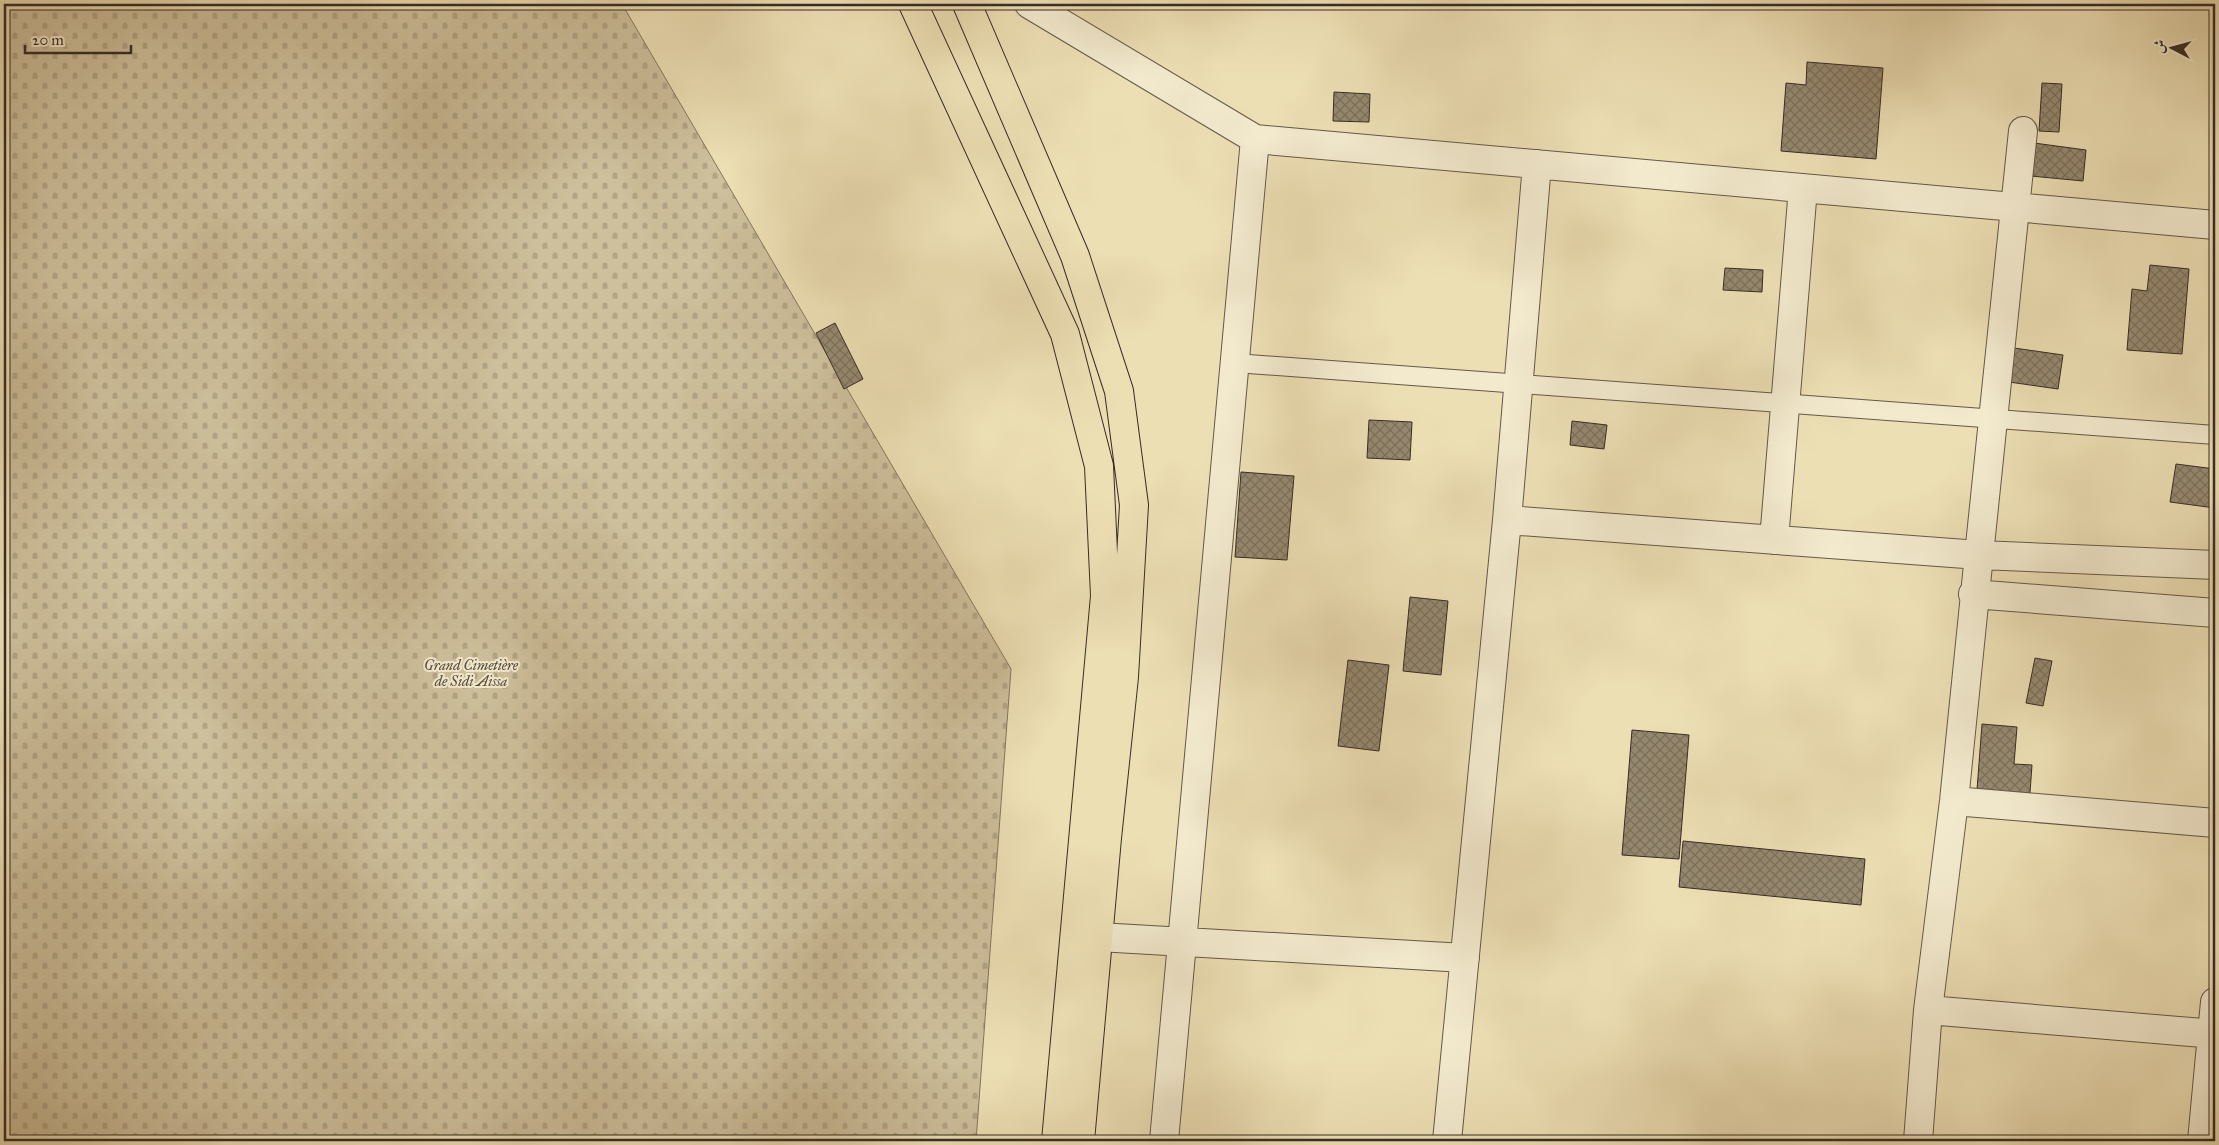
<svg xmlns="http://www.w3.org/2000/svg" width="2219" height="1145" font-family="'IM FELL Great Primer',Amiri,serif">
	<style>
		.cemetery { fill: url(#cemetery-stones); stroke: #827661 }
		.building { fill: url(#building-cross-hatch); stroke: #372b26 }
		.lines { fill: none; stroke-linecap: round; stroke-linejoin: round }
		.service-casing { stroke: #64584a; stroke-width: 20 }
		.minor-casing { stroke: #64584a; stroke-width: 30 }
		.primary-casing { stroke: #372b26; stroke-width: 30 }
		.service { stroke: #f3eace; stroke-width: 18 }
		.minor { stroke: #f3eace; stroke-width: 28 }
		.primary { stroke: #eddfb4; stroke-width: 28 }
		.labels { text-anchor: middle; stroke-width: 4; stroke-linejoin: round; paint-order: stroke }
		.park-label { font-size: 14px; font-style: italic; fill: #55493e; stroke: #f3eace }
	</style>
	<defs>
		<pattern id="cemetery-stones" width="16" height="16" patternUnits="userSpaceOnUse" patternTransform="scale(1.25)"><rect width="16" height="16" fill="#cec09c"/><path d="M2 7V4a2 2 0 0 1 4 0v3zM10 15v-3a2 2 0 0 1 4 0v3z" fill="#b2a586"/></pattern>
		<pattern id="building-cross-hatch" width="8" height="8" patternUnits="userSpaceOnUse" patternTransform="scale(1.25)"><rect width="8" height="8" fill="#968970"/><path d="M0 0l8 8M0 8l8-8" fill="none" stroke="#7b705c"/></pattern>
	</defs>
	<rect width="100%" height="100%" fill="#eddfb4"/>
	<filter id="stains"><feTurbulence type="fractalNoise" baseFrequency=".004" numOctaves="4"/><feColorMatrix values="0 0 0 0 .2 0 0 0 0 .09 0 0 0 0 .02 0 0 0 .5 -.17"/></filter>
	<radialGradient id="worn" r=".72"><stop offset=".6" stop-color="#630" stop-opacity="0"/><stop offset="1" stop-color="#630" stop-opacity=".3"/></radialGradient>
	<!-- cemetery -->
	<path class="cemetery" d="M4,4H622L1011,669L976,1141H4Z"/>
	<!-- building -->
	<path class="building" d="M1807,62L1883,68L1876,159L1781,151L1786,83L1806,85Z
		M2042,83L2062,84L2059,132L2039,131Z
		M1334,92L1370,94L1369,122L1333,121Z
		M2034,143L2086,150L2083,181L2031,176Z
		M2150,265L2189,269L2182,354L2127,350L2132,289L2147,291Z
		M1725,268L1763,270L1762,292L1723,290Z
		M835,323L863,379L844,389L816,333Z
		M2014,348L2063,355L2058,389L2009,382Z
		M1369,420L1412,422L1410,460L1367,458Z
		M1572,421L1607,425L1604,449L1570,445Z
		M2176,464L2215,469V508L2170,502Z
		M1241,472L1294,476L1287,560L1235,557Z
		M1410,597L1448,601L1441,675L1403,671Z
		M2035,658L2052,661L2043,706L2026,703Z
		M1348,660L1389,665L1379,751L1338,746Z
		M1982,724L2017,727L2014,764L2032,765L2029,806L1976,803Z
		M1632,730L1689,735L1679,859L1622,855Z
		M1683,841L1865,859L1861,905L1679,887Z"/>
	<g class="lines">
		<defs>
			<path id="service" d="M1235,363L2215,435"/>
			<path id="minor" d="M1029,4L1255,139L2215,225
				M2023,131L1979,555L2215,565
				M1507,520L1537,164
				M1774,540L1803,188
				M1973,594L2215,613
				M1954,801L2215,823
				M1098,937L1465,958
				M1164,1141L1255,139
				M1447,1141L1507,520L1979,555L1954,801L1928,1010L2215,1034
				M1918,1141L1928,1010
				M2202,1141L2215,1002"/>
			<path id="primary" d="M913,4L1065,334L1099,466L1105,596L1056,1141
				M967,4L1075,256L1119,391L1134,505L1124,677L1107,838L1080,1141"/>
		</defs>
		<!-- service casing -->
		<use href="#service" class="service-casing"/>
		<!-- minor casing -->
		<use href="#minor" class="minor-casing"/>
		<!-- primary casing -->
		<use href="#primary" class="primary-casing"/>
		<!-- service -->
		<use href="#service" class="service"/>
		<!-- minor -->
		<use href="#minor" class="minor"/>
		<!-- primary -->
		<use href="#primary" class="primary"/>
	</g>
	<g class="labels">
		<!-- park labels -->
		<g class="park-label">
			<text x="471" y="670">Grand Cimetière<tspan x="471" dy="16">de Sidi Aissa</tspan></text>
		</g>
	</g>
	<!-- margin -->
	<rect width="2219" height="1145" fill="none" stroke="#eddfb4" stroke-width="20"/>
	<rect x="5" y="5" width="2209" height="1135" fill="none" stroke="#372b26" stroke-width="2.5"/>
	<rect x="10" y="10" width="2199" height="1125" fill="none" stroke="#372b26"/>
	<!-- north arrow -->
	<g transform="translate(2172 48) rotate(276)" stroke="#f3eace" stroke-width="4" paint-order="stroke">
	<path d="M0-4L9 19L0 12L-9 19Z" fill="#372b26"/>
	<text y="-8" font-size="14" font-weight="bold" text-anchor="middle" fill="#372b26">ش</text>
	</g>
	<!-- scale -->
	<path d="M25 45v8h106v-8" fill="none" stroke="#372b26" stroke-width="2.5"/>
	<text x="32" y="45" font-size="15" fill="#372b26" stroke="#f3eace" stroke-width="4" paint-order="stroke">20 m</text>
	<rect width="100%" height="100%" filter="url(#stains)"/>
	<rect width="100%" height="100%" fill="url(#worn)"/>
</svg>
